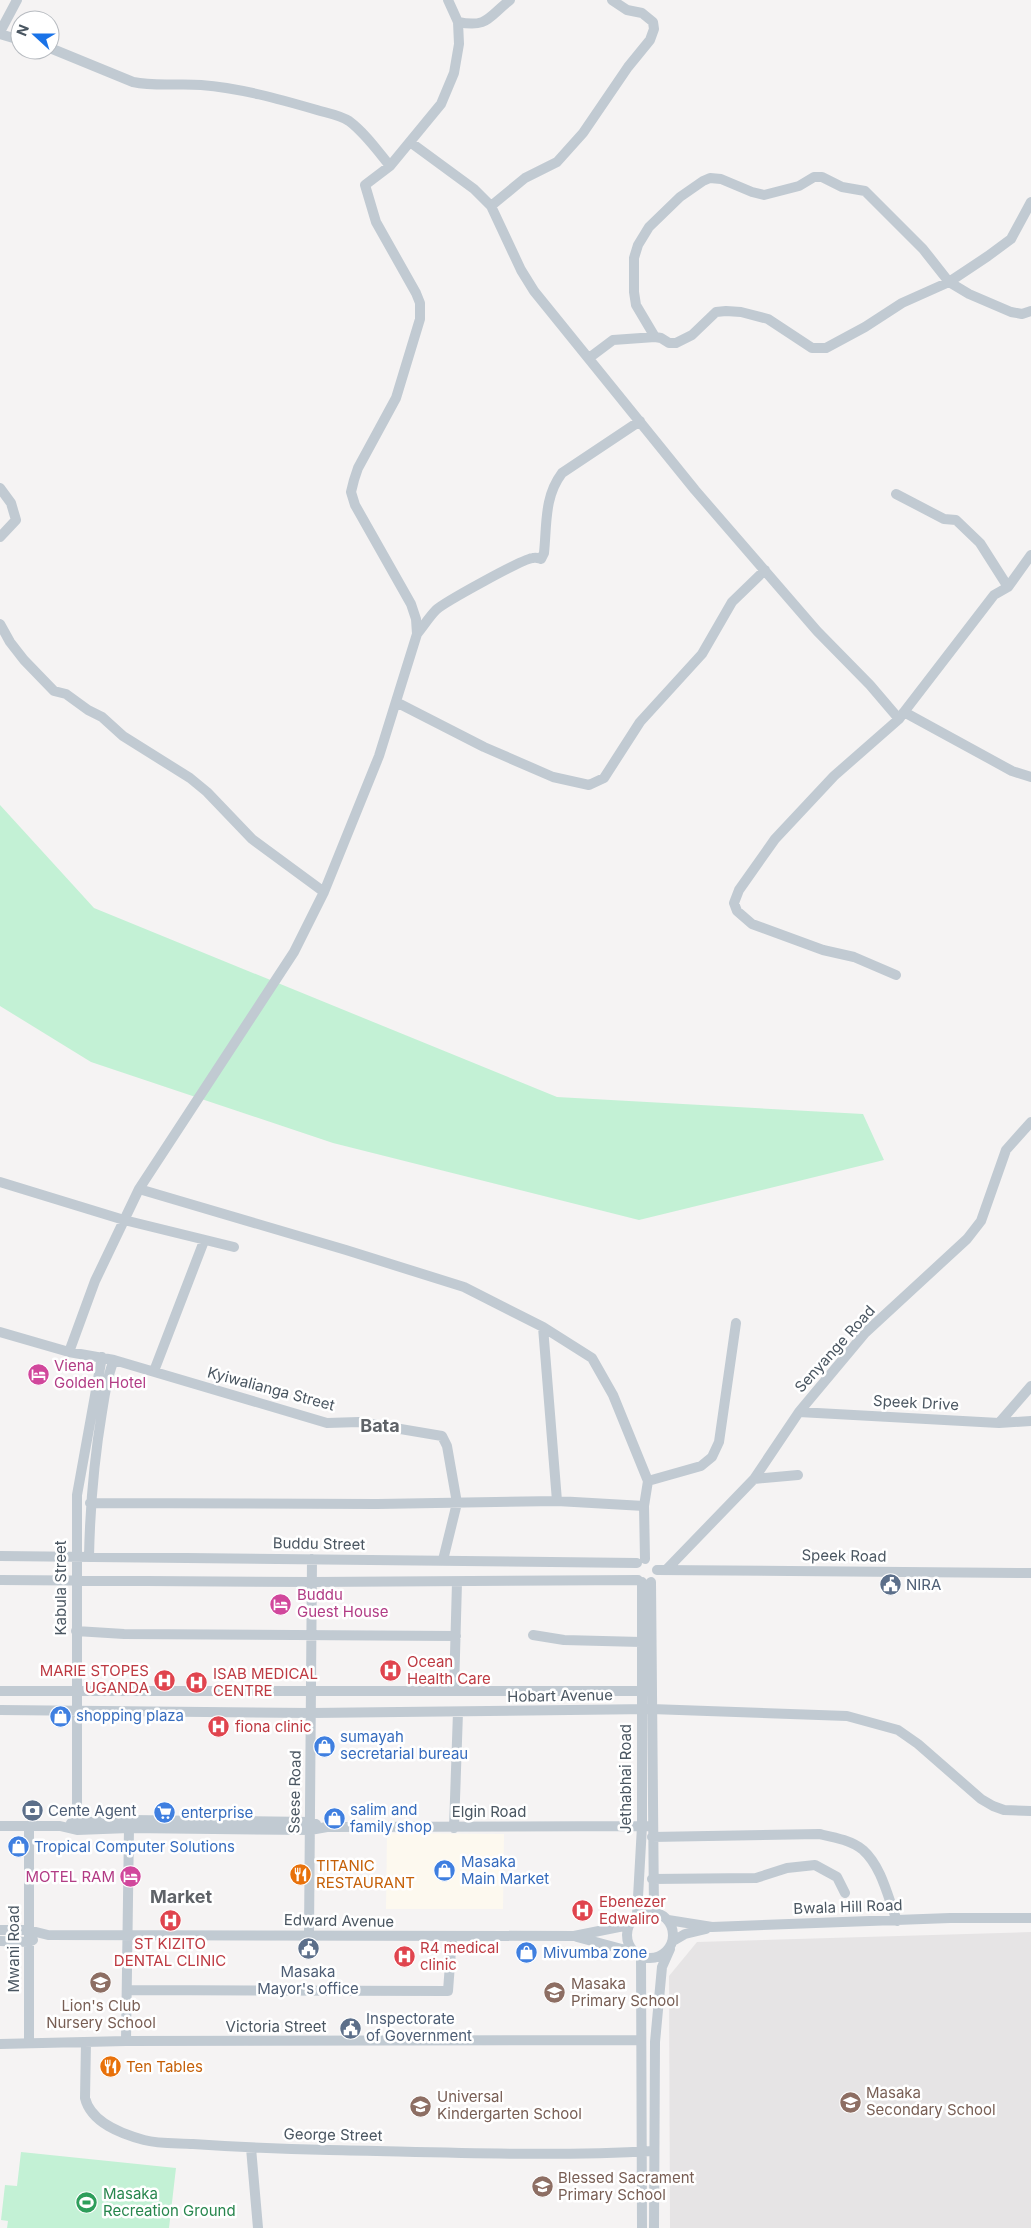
<svg xmlns="http://www.w3.org/2000/svg" width="1031" height="2228" font-family="Inter,sans-serif">
	<style>
		.commercial { fill: #fdf9ef }
		.education { fill: #e6e4e5 }
		.green { fill: #c3f1d5 }
		.lines { fill: none; stroke-linecap: round; stroke-linejoin: round }
		.minor { stroke: #c1cad2; stroke-width: 10 }
		.labels { text-anchor: middle; stroke-width: 5; stroke-linejoin: round; paint-order: stroke }
		.street-label { font-size: 15px; fill: #4a5661; stroke: #fff }
		.hotel-label { font-size: 15px; fill: #b23c85; stroke: #fff; text-anchor: start }
		.service-label { font-size: 15px; fill: #4e5e75; stroke: #fff; text-anchor: start }
		.health-label { font-size: 15px; fill: #be3a42; stroke: #fff; text-anchor: start }
		.shop-label { font-size: 15px; fill: #366cbe; stroke: #fff; text-anchor: start }
		.food-label { font-size: 15px; fill: #c56008; stroke: #fff; text-anchor: start }
		.education-label { font-size: 15px; fill: #785e54; stroke: #fff; text-anchor: start }
		.leisure-label { font-size: 15px; fill: #27864d; stroke: #fff; text-anchor: start }
		.quarter-label { font-size: 18px; font-weight: bold; fill: #5f6368; stroke: #fff }
	</style>
	<rect width="100%" height="100%" fill="#f5f3f3"/>
	<!-- commercial -->
	<path class="commercial" d="M387,1833L504,1834L503,1909H386Z"/>
	<!-- education -->
	<path class="education" d="M1031,1932V2228H670L669,1976L697,1942Z"/>
	<!-- green -->
	<path class="green" d="M0,805L94,908L557,1097L863,1114L884,1160L639,1220L333,1143L91,1062L0,1006Z
		M21,2152L176,2168L169,2228H7L8,2221L1,2220L5,2185L17,2186Z"/>
	<g class="lines">
		<!-- minor -->
		<path class="minor" d="M458,22C488,28 488,17 510,0
			M0,32L17,0
			M0,34L20,40
			M50,48L133,82C156,87 178,83 201,85C240,88 279,99 317,110C327,113 340,115 349,121C365,133 377,150 390,166L441,104L454,73L459,44L458,22L448,0
			M410,142L474,189L491,206L521,270L534,291L695,490L817,631L870,685L899,719L904,712L1012,771L1031,777
			M491,206L525,178L557,162L583,133L628,67L650,40L654,29L653,22L642,13L627,10L612,0
			M655,337L636,305L634,292V258L638,245L649,227L680,197L703,181L710,178L721,179L752,192L764,195L799,186L814,177H822L842,187L865,191L923,249L949,282L969,294L1011,312L1022,314L1031,311
			M589,358L613,340L655,337L661,338L669,343H676L692,335L716,312L726,311L741,312L768,319L812,348H826L865,327L902,303L949,282L988,256L1011,239L1031,202
			M0,488L11,503L16,520L0,537
			M896,494L944,519L956,520L980,543L1008,587
			M0,624L10,642L24,660L54,691L66,694L88,710L102,717L123,736L190,778L207,792L252,839L324,892
			M417,634C423,627 429,617 436,610C443,603 524,558 533,558C536,557 538,558 541,559L544,553C547,524 544,497 562,473L640,421
			M396,702L484,747L553,777L589,785L604,778L640,722L702,654L732,602L765,570
			M904,712L994,595L1008,587L1031,555
			M896,975L854,957L823,950L752,924L737,911L734,903L739,890L775,839L834,776L899,719
			M0,1182L124,1220L234,1247
			M139,1189L346,1250L464,1287L543,1327L592,1358L613,1395L648,1481L644,1506L645,1559
			M543,1327L557,1501
			M0,1332L69,1352L114,1360L327,1423L359,1422L442,1436L447,1446L457,1503L443,1560
			M69,1352L95,1281L139,1189L294,952L324,892L379,756L417,634L416,619L411,604L355,505L351,492L354,480L358,468L396,398L420,319V303L416,293L376,222L365,185L390,166
			M154,1371L204,1241
			M799,1412L999,1423L1031,1421
			M999,1423L1031,1386
			M754,1479L798,1475
			M648,1481L701,1466L712,1457L719,1442L736,1323
			M90,1503L377,1504L557,1501L644,1506
			M0,1556L637,1563
			M89,1557C90,1508 94,1460 102,1412C105,1394 107,1376 114,1360
			M667,1569L754,1479L799,1412L865,1333L967,1239L981,1221L1006,1150L1031,1122
			M657,1570L1031,1573
			M0,1580L312,1582L638,1580
			M651,1582L654,1912
			M76,1631L124,1634L456,1636
			M533,1635L564,1640L641,1642
			M0,1691H651
			M454,1691L457,1582
			M0,1710L311,1713L651,1709L847,1716L898,1730L918,1744L981,1799L993,1806L1004,1810L1031,1811
			M71,1823L131,1820L310,1822L316,1824
			M0,1826H60L77,1830L129,1828L310,1830L327,1827L652,1826
			M454,1828L458,1712
			M77,1830V1495L102,1357
			M652,1837L819,1834C833,1837 851,1840 863,1850C882,1867 888,1898 897,1921
			M652,1879L756,1878L787,1868L815,1865L837,1877L845,1893
			M627 1935a23 23 0 1 1 46 0a23 23 0 1 1-46 0Z
			M637,1915L642,1826V1582
			M668,1920L712,1927L950,1918H1031
			M0,1930H28L48,1935L574,1936L629,1925
			M309,1935L312,1559
			M577,1937L633,1952
			M0,1941L28,1942L33,1940
			M673,1941L685,1934L706,1929
			M641,1955L642,2228
			M127,1990L448,1991L452,1937
			M126,2041L129,1828
			M86,2042L85,2098C91,2123 122,2134 144,2140C159,2144 177,2143 193,2144C238,2147 283,2149 329,2150C437,2152 546,2157 654,2151
			M29,2043V1826
			M0,2044L126,2041L641,2040
			M251,2148L258,2228
			M654,2228L655,2042L662,1967L670,1949"/>
	</g>
	<!-- icons -->
	<defs>
		<symbol id="hotel-disc" viewBox="-11 -11 22 22"><circle r="9.5" fill="#d1479c" stroke="#fff"/><path d="M-6-4.5h1.5V1H6V5H4.5V3h-9V5H-6ZM-4 0a1.8 1.8 0 1 1 3.6 0ZM.5 0V-2.5h3Q6-2.5 6 0Z" fill="#fff"/></symbol>
		<symbol id="civic-disc" viewBox="-11 -11 22 22"><circle r="9.5" fill="#5c6f8a" stroke="#fff"/><path d="M-.6-6.5H3V-4.5H.6V-3L4-1V1h2V6H-6V1h2V-1L-.6-3ZM-1.2 2.5V6h2.4V2.5Z" fill="#fff"/></symbol>
		<symbol id="hospital-disc" viewBox="-11 -11 22 22"><circle r="9.5" fill="#e0444e" stroke="#fff"/><path d="M-5-5h3v3.5h4V-5h3V5h-3V1.5h-4V5h-3Z" fill="#fff"/></symbol>
		<symbol id="shop-disc" viewBox="-11 -11 22 22"><circle r="9.5" fill="#3f7fe0" stroke="#fff"/><path d="M-5-2.5h2.3a2.7 3.5 0 0 1 5.4 0H5L5.5 6h-11ZM-1.5-2.5h3a1.5 2.3 0 0 0-3 0Z" fill="#fff"/></symbol>
		<symbol id="bank-disc" viewBox="-11 -11 22 22"><circle r="9.5" fill="#5c6f8a" stroke="#fff"/><path d="M-6-4H6V4H-6ZM0-2.3a2.3 2.3 0 1 0 0 4.6a2.3 2.3 0 1 0 0-4.6Z" fill="#fff"/></symbol>
		<symbol id="supermarket-disc" viewBox="-11 -11 22 22"><circle r="9.5" fill="#3f7fe0" stroke="#fff"/><path d="M-6-5.5h2.5l.6 2H6L4.5 2H-2.5L-4.4-4H-6ZM-1.5 3.2a1.3 1.3 0 1 0 .1 0ZM3 3.2a1.3 1.3 0 1 0 .1 0Z" fill="#fff"/></symbol>
		<symbol id="restaurant-disc" viewBox="-11 -11 22 22"><circle r="9.5" fill="#e8710a" stroke="#fff"/><path d="M-5-6h1v4h1v-4h1v4h1v-4h1v5L-1.5 .5V6h-2V.5L-5-1ZM5-6V6H3V1.5H1.5Q1.5-4 5-6Z" fill="#fff"/></symbol>
		<symbol id="school-disc" viewBox="-11 -11 22 22"><circle r="9.5" fill="#8d6e63" stroke="#fff"/><path d="M0-5L7-2L0 1L-7-2ZM-4 1L0 2.5L4 1V4Q0 6-4 4Z" fill="#fff"/></symbol>
		<symbol id="stadium-disc" viewBox="-11 -11 22 22"><circle r="9.5" fill="#2e9e5b" stroke="#fff"/><path d="M0-5a6.5 5 0 1 0 0 10a6.5 5 0 1 0 0-10ZM-3.5-1.8h7v3.6h-7Z" fill="#fff"/></symbol>
	</defs>
	<g fill-rule="evenodd">
		<use href="#hotel-disc" x="26" y="1362" width="25" height="25"/>
		<use href="#civic-disc" x="878" y="1572" width="25" height="25"/>
		<use href="#hotel-disc" x="268" y="1592" width="25" height="25"/>
		<use href="#hospital-disc" x="378" y="1658" width="25" height="25"/>
		<use href="#hospital-disc" x="152" y="1668" width="25" height="25"/>
		<use href="#hospital-disc" x="184" y="1670" width="25" height="25"/>
		<use href="#shop-disc" x="48" y="1704" width="25" height="25"/>
		<use href="#hospital-disc" x="206" y="1714" width="25" height="25"/>
		<use href="#shop-disc" x="312" y="1734" width="25" height="25"/>
		<use href="#bank-disc" x="20" y="1798" width="25" height="25"/>
		<use href="#supermarket-disc" x="152" y="1800" width="25" height="25"/>
		<use href="#shop-disc" x="322" y="1806" width="25" height="25"/>
		<use href="#shop-disc" x="6" y="1834" width="25" height="25"/>
		<use href="#shop-disc" x="432" y="1858" width="25" height="25"/>
		<use href="#restaurant-disc" x="288" y="1862" width="25" height="25"/>
		<use href="#hotel-disc" x="118" y="1864" width="25" height="25"/>
		<use href="#hospital-disc" x="570" y="1898" width="25" height="25"/>
		<use href="#hospital-disc" x="158" y="1908" width="25" height="25"/>
		<use href="#civic-disc" x="296" y="1936" width="25" height="25"/>
		<use href="#shop-disc" x="514" y="1940" width="25" height="25"/>
		<use href="#hospital-disc" x="392" y="1944" width="25" height="25"/>
		<use href="#school-disc" x="88" y="1970" width="25" height="25"/>
		<use href="#school-disc" x="542" y="1980" width="25" height="25"/>
		<use href="#civic-disc" x="338" y="2016" width="25" height="25"/>
		<use href="#restaurant-disc" x="98" y="2054" width="25" height="25"/>
		<use href="#school-disc" x="838" y="2090" width="25" height="25"/>
		<use href="#school-disc" x="408" y="2094" width="25" height="25"/>
		<use href="#school-disc" x="530" y="2174" width="25" height="25"/>
		<use href="#stadium-disc" x="74" y="2190" width="25" height="25"/>
	</g>
	<g class="labels">
		<!-- street labels -->
		<g class="street-label">
			<text transform="translate(835 1349) rotate(-48)" y="5">Senyange Road</text>
			<text transform="translate(271 1389) rotate(15)" y="5">Kyiwalianga Street</text>
			<text transform="translate(916 1403) rotate(3)" y="5">Speek Drive</text>
			<text transform="translate(319 1544) rotate(1)" y="5">Buddu Street</text>
			<text transform="translate(844 1556) rotate(1)" y="5">Speek Road</text>
			<text transform="translate(61 1588) rotate(-90)" y="5">Kabula Street</text>
			<text transform="translate(560 1696) rotate(-1)" y="5">Hobart Avenue</text>
			<text transform="translate(626 1779) rotate(-90)" y="5">Jethabhai Road</text>
			<text transform="translate(295 1792) rotate(-89)" y="5">Ssese Road</text>
			<text x="489" y="1817">Elgin Road</text>
			<text transform="translate(848 1907) rotate(-2)" y="5">Bwala Hill Road</text>
			<text transform="translate(339 1921) rotate(1)" y="5">Edward Avenue</text>
			<text transform="translate(14 1949) rotate(-90)" y="5">Mwani Road</text>
			<text x="276" y="2032">Victoria Street</text>
			<text transform="translate(333 2135) rotate(1)" y="5">George Street</text>
		</g>
		<!-- hotel labels -->
		<g class="hotel-label">
			<text x="54" y="1371">Viena<tspan x="54" dy="17">Golden Hotel</tspan></text>
			<text x="297" y="1600">Buddu<tspan x="297" dy="17">Guest House</tspan></text>
			<text x="115" y="1882" text-anchor="end">MOTEL RAM</text>
		</g>
		<!-- service labels -->
		<g class="service-label">
			<text x="906" y="1590">NIRA</text>
			<text x="48" y="1816">Cente Agent</text>
			<text x="308" y="1977" text-anchor="middle">Masaka<tspan x="308" dy="17">Mayor's office</tspan></text>
			<text x="366" y="2024">Inspectorate<tspan x="366" dy="17">of Government</tspan></text>
		</g>
		<!-- health labels -->
		<g class="health-label">
			<text x="407" y="1667">Ocean<tspan x="407" dy="17">Health Care</tspan></text>
			<text x="149" y="1676" text-anchor="end">MARIE STOPES<tspan x="149" dy="17">UGANDA</tspan></text>
			<text x="213" y="1679">ISAB MEDICAL<tspan x="213" dy="17">CENTRE</tspan></text>
			<text x="235" y="1732">fiona clinic</text>
			<text x="599" y="1907">Ebenezer<tspan x="599" dy="17">Edwaliro</tspan></text>
			<text x="170" y="1949" text-anchor="middle">ST KIZITO<tspan x="170" dy="17">DENTAL CLINIC</tspan></text>
			<text x="420" y="1953">R4 medical<tspan x="420" dy="17">clinic</tspan></text>
		</g>
		<!-- shop labels -->
		<g class="shop-label">
			<text x="76" y="1721">shopping plaza</text>
			<text x="340" y="1742">sumayah<tspan x="340" dy="17">secretarial bureau</tspan></text>
			<text x="350" y="1815">salim and<tspan x="350" dy="17">family shop</tspan></text>
			<text x="181" y="1818">enterprise</text>
			<text x="34" y="1852">Tropical Computer Solutions</text>
			<text x="461" y="1867">Masaka<tspan x="461" dy="17">Main Market</tspan></text>
			<text x="543" y="1958">Mivumba zone</text>
		</g>
		<!-- food labels -->
		<g class="food-label">
			<text x="316" y="1871">TITANIC<tspan x="316" dy="17">RESTAURANT</tspan></text>
			<text x="126" y="2072">Ten Tables</text>
		</g>
		<!-- education labels -->
		<g class="education-label">
			<text x="571" y="1989">Masaka<tspan x="571" dy="17">Primary School</tspan></text>
			<text x="101" y="2011" text-anchor="middle">Lion's Club<tspan x="101" dy="17">Nursery School</tspan></text>
			<text x="866" y="2098">Masaka<tspan x="866" dy="17">Secondary School</tspan></text>
			<text x="437" y="2102">Universal<tspan x="437" dy="17">Kindergarten School</tspan></text>
			<text x="558" y="2183">Blessed Sacrament<tspan x="558" dy="17">Primary School</tspan></text>
		</g>
		<!-- leisure labels -->
		<g class="leisure-label">
			<text x="103" y="2199">Masaka<tspan x="103" dy="17">Recreation Ground</tspan></text>
		</g>
		<!-- quarter labels -->
		<g class="quarter-label">
			<text x="380" y="1432">Bata</text>
			<text x="181" y="1903">Market</text>
		</g>
	</g>
	<!-- north arrow -->
	<g transform="translate(35 35) rotate(291)"><circle r="24" fill="#ffffff" stroke="#b7bbc0"/>
	<path d="M0-4L9 19L0 12L-9 19Z" fill="#1a73e8"/>
	<text y="-8" font-size="14" font-weight="bold" text-anchor="middle" fill="#4a5661">N</text>
	</g>
</svg>
